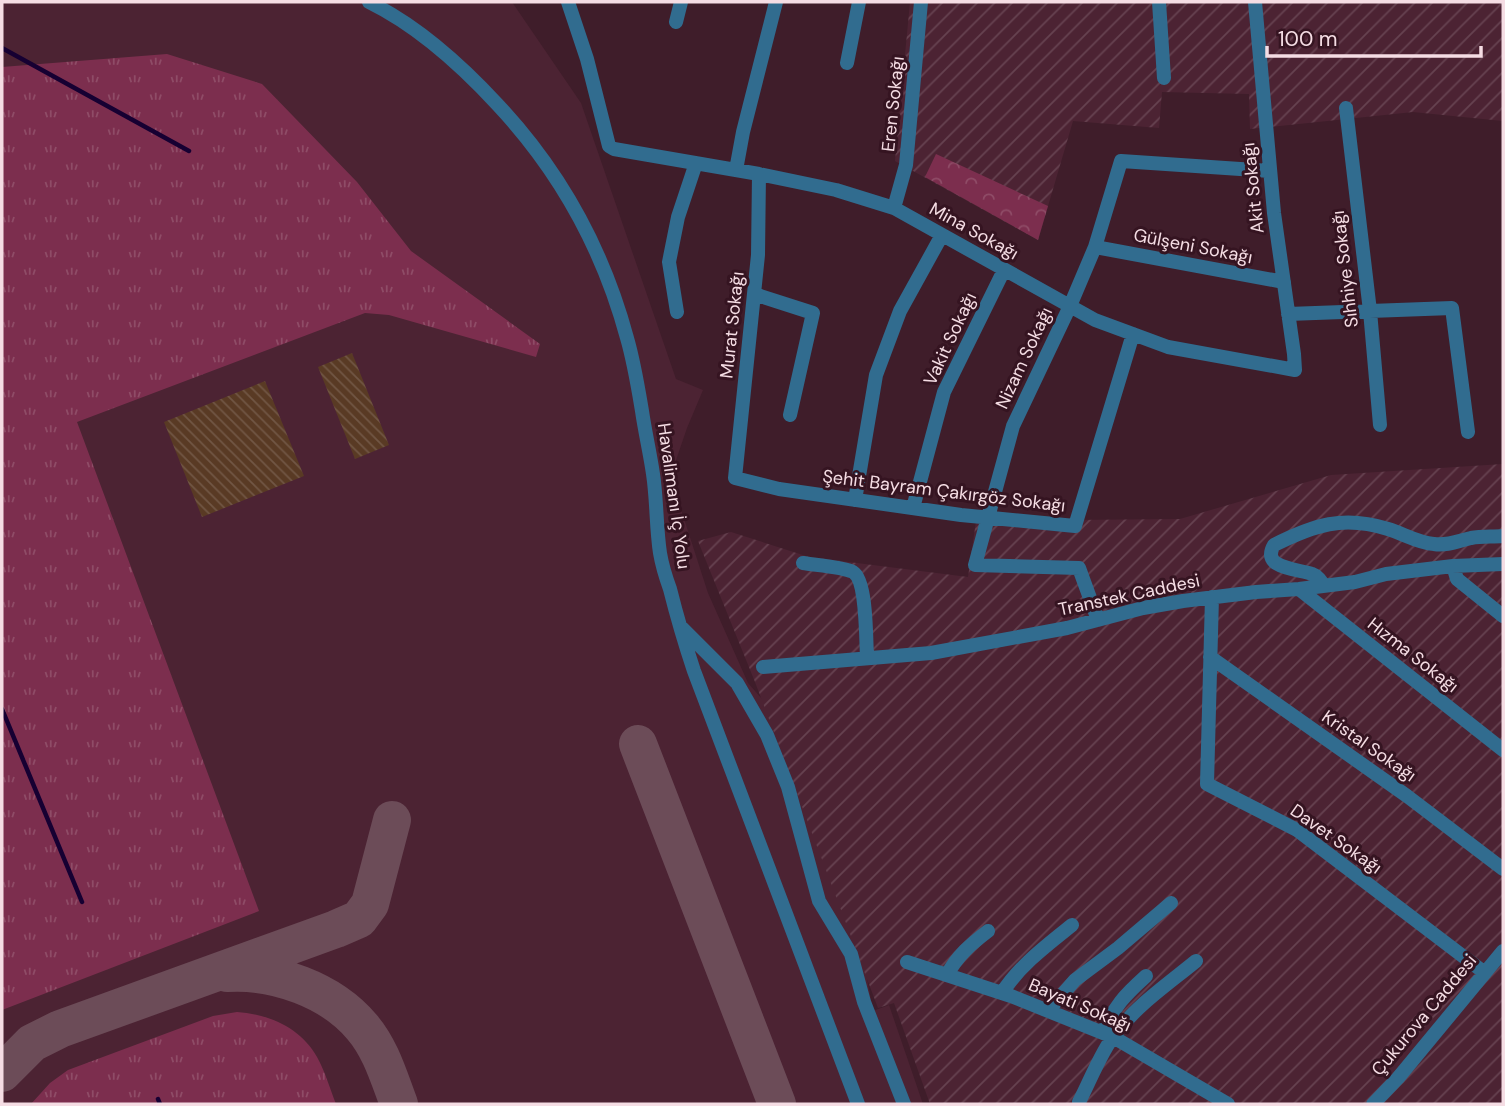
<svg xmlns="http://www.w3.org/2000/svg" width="1505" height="1106" font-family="'DM Sans',sans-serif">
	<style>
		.built { fill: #4c2333 }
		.industrial { fill: url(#industrial-furrows) }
		.grass { fill: url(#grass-tufts) }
		.park { fill: url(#park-crowns) }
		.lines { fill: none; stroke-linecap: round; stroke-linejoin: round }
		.stream { stroke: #160032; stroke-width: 4.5 }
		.taxiway { stroke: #6c4c58; stroke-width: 38 }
		.building { fill: url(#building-back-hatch) }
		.minor { stroke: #316c8f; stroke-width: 14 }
		.labels { text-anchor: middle; stroke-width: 6; stroke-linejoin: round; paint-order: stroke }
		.street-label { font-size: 18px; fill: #f5dde4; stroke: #351421 }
	</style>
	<defs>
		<pattern id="industrial-furrows" width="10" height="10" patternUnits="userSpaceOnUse" patternTransform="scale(1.75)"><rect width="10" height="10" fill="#4c2333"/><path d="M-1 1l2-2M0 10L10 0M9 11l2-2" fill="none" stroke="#664250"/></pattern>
		<pattern id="grass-tufts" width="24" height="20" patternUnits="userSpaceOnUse" patternTransform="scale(1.75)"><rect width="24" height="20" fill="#7c2e4e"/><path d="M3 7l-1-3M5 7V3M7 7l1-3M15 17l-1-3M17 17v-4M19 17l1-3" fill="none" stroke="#8f4c67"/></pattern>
		<pattern id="park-crowns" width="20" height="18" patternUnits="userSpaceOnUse" patternTransform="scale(1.75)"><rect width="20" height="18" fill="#7c2e4e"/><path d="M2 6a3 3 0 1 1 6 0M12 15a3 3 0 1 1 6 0" fill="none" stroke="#8f4c67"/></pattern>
		<pattern id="building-back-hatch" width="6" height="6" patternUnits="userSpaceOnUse" patternTransform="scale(1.75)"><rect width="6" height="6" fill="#593a24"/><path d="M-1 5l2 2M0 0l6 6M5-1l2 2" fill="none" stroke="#715644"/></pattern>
	</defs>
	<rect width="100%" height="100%" fill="#3f1d2a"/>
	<!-- built -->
	<path class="built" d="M2,2H512L581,103L676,379L703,390L687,428L674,466L677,497L708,593L748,683L824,770L852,896L873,1011L889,1005L923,1104H2Z"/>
	<!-- industrial -->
	<path class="industrial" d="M910,2H1503V121L1413,112L1250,129L1249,94L1162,92L1159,128L1073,121L1038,240L895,161Z
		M1503,464V1104H930L894,1003L878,1008L755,682L698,541L731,532L809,557L968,577L976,521L1180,519L1331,475Z"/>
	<!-- grass -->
	<path class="grass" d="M167,54L262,84L357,182L411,251L540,344L536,357L389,315L365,313L77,422L259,911L2,1010V67Z
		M237,1012C269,1014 301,1028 317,1057C325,1071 330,1089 336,1104H31L50,1083L68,1070L213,1016Z"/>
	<!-- park -->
	<path class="park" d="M936,154L1048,206L1038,240L925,177Z"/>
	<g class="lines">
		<!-- stream -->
		<path class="stream" d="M2,48L189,151
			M2,709L82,902
			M158,1099L160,1104"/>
		<!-- taxiway -->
		<path class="taxiway" d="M638,744L777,1104
			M227,973C275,970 331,990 362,1027C381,1049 389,1078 399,1104
			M2,1073L32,1043L60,1029L336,929L359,919L370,904L392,820"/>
	</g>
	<!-- building -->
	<path class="building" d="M352,353L389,445L355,459L318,367Z
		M265,381L304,476L202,517L164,422Z"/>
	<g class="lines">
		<!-- minor -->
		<path class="minor" d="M369,2C418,26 460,64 497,104C560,171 603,249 627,338C634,362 638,387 642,411C645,432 650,453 653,474C657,500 656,527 660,553C662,565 666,578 670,589C677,617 685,644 694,671L858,1104
			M568,2L587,59L609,146L614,149L759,174L836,190L894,208L1095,320L1168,347L1295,370L1294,354L1274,213L1255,2
			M1159,2L1164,78
			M676,22L681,2
			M847,63L859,2
			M1346,108L1370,311L1380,425
			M736,170L743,132L776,2
			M759,174L758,255L735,478L779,489L961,515L1075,526L1133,334
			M894,208L906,165L921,2
			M1095,247L1284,282
			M754,294L813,313L790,415
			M677,312L669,262L678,217L696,163
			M1288,314L1452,308L1468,432
			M855,500L876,375L900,311L942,235
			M913,508L944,392L1004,270
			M803,563C815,565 844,567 853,572C867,580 866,641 867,658
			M1453,566L1457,579L1503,616
			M1324,586C1321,581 1318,576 1312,574C1299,569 1260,569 1274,545C1314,525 1343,515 1388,529C1404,534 1418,543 1434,544C1447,546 1458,541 1471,538C1482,536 1492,537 1503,536
			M1299,589L1503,750
			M1212,597L1207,784L1297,830L1485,973
			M1098,620L1079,568L975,565L1013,426L1070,306L1095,247L1121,161L1270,171
			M682,628L737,683L767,735L788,787L819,901L851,954L864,1002L904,1104
			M1210,657L1407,796L1503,869
			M763,667L931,653L1067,628L1143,608L1183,601L1256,592L1299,589L1355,582L1386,574L1453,566L1503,564
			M907,962L1011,996L1113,1037L1228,1104
			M947,975C957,956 971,944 988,931
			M1002,993C1019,966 1047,945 1072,925
			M1048,1011L1075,980L1118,948L1171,903
			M1103,1033C1114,1006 1125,995 1146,976
			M1079,1102C1090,1081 1101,1052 1115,1034C1137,1005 1168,984 1196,961
			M1373,1104L1398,1078L1503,951"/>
	</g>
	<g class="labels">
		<!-- street labels -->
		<g class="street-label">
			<text transform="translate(893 104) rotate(-84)" y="6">Eren Sokağı</text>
			<text transform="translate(1253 188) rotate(-96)" y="6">Akit Sokağı</text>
			<text transform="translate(974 231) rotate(29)" y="6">Mina Sokağı</text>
			<text transform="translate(1193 246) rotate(11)" y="6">Gülşeni Sokağı</text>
			<text transform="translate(1345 269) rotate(-97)" y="6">Sıhhiye Sokağı</text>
			<text transform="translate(732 325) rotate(-84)" y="6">Murat Sokağı</text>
			<text transform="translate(950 339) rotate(-65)" y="6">Vakit Sokağı</text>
			<text transform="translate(1024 358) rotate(-65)" y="6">Nizam Sokağı</text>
			<text transform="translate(944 491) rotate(7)" y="6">Şehit Bayram Çakırgöz Sokağı</text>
			<text transform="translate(674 496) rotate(82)" y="6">Havalimanı İç Yolu</text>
			<text transform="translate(1129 595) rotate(-12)" y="6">Transtek Caddesi</text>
			<text transform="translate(1413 655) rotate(38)" y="6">Hızma Sokağı</text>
			<text transform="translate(1369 746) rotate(35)" y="6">Kristal Sokağı</text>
			<text transform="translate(1336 839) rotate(35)" y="6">Davet Sokağı</text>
			<text transform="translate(1080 1005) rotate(23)" y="6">Bayati Sokağı</text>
			<text transform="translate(1424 1015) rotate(-50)" y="6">Çukurova Caddesi</text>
		</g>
	</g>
	<!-- border -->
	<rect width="1505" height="1106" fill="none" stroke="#f5dde4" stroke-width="7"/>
	<!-- scale -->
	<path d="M1267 46v10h214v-10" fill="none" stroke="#f5dde4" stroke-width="3.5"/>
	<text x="1278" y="46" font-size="21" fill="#f5dde4" stroke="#351421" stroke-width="5" paint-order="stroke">100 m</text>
</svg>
